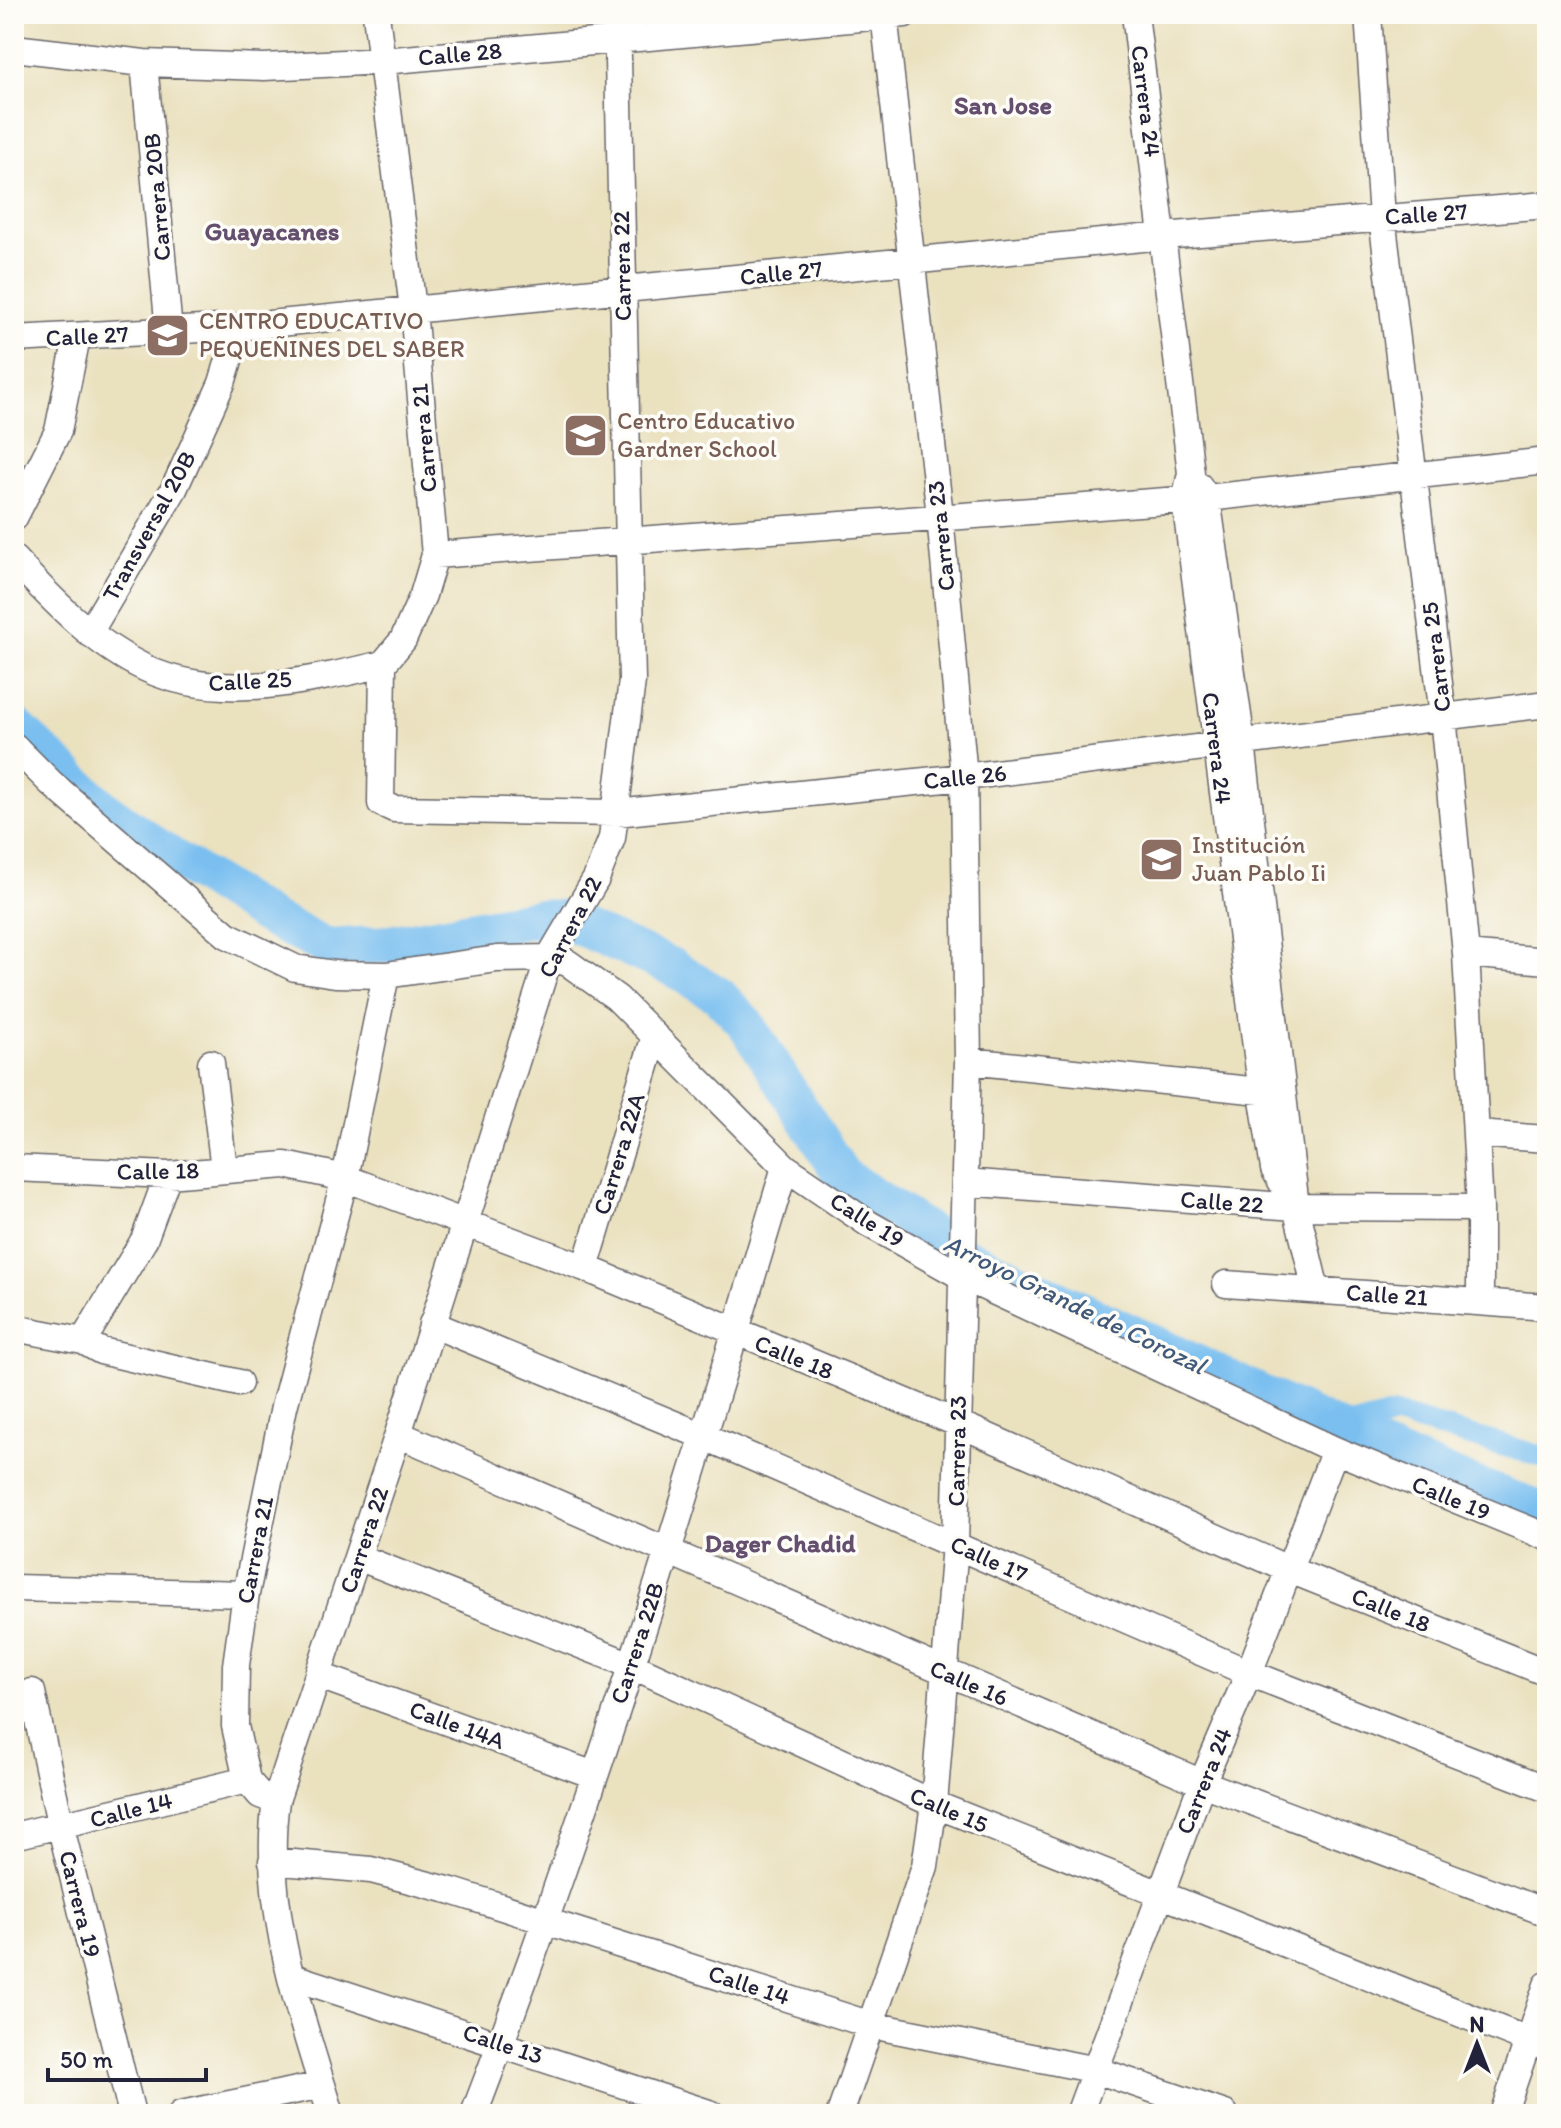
<svg xmlns="http://www.w3.org/2000/svg" width="1561" height="2128" font-family="Itim,sans-serif">
	<style>
		.lines { fill: none; stroke-linecap: round; stroke-linejoin: round }
		.canal { stroke: #7abff0; stroke-width: 22 }
		.river { stroke: #7abff0; stroke-width: 38 }
		.minor-casing { stroke: #686569; stroke-width: 29 }
		.minor { stroke: #fff; stroke-width: 26 }
		.labels { text-anchor: middle; stroke-width: 7; stroke-linejoin: round; paint-order: stroke }
		.street-label { font-size: 24px; fill: #22223b; stroke: #fdfcf7 }
		.education-label { font-size: 24px; fill: #785e54; stroke: #fdfcf7; text-anchor: start }
		.neighbourhood-label { font-size: 26px; font-weight: bold; fill: #644f6f; stroke: #fdfcf7 }
		.water-label { font-size: 26px; font-style: italic; fill: #41597a; stroke: #fdfcf7 }
	</style>
	<rect width="100%" height="100%" fill="#fdfcf7"/>
	<filter id="ink" filterUnits="userSpaceOnUse"><feTurbulence type="fractalNoise" baseFrequency=".0125" numOctaves="2"/><feDisplacementMap in="SourceGraphic" scale="16" xChannelSelector="R" yChannelSelector="G"/><feConvolveMatrix kernelMatrix="1 2 1 2 8 2 1 2 1" color-interpolation-filters="sRGB"/></filter>
	<filter id="wash" filterUnits="userSpaceOnUse"><feTurbulence type="fractalNoise" baseFrequency=".006" numOctaves="4" result="noise"/><feDisplacementMap in="SourceGraphic" scale="32" xChannelSelector="R" yChannelSelector="G"/><feGaussianBlur stdDeviation="1.8" result="paint"/><feColorMatrix in="noise" values="0 0 0 0 0 0 0 0 0 0 0 0 0 0 0 0 0 1.4 0 .05"/><feComposite in="paint" operator="in"/></filter>
	<g filter="url(#wash)">
		<rect width="100%" height="100%" fill="#eae1bf"/>
		<g class="lines">
			<!-- canal -->
			<path class="canal" d="M1340,1430L1396,1415L1547,1458"/>
			<!-- river -->
			<path class="river" d="M14,725L104,809L166,853L271,919L329,948L390,944L538,918L562,919L670,966L718,995L746,1024L842,1175L963,1255L1382,1450L1547,1513"/>
		</g>
	</g>
	<g filter="url(#ink)">
		<g class="lines">
			<defs>
				<path id="minor" d="M376,14L413,309L435,555L423,595L403,640L383,664L381,803L394,809L616,813L964,777L1547,704
					M1135,14L1191,473L1185,500L1262,1093L1274,1169L1296,1207
					M1368,14L1382,217L1443,716L1466,954L1480,1208V1302
					M14,48L144,63L264,67L383,61L905,14
					M144,63L169,331
					M14,339L239,327L1163,236L1547,205
					M1199,486L1207,498L1242,743L1296,1207L1316,1290
					M14,518L58,431L77,337
					M435,555L1207,498L1547,461
					M14,559C53,601 94,644 147,669C217,702 311,681 383,664
					M89,633L174,489L222,383L239,327
					M14,746L51,783L227,935L295,968L335,974L386,975L497,959L549,958L568,963L617,998L785,1167L869,1224L963,1277L1335,1450L1547,1537
					M1466,954L1547,961
					M968,1061L1280,1093
					M211,1063L224,1169
					M1476,1134L1547,1139
					M14,1168L168,1175L285,1165L345,1178L585,1268L957,1423L1290,1570L1547,1673
					M965,1182L1296,1207L1480,1208
					M585,1268L654,1039
					M1226,1284L1547,1307
					M432,1324L703,1436L1249,1673L1547,1789
					M14,1328L83,1341L101,1351L239,1383
					M83,1341L144,1240L168,1175
					M398,1434L1202,1783L1547,1913
					M358,1557L631,1665L934,1804L1547,2048
					M14,1588L246,1594
					M320,1676L594,1775
					M32,1692L61,1828L132,2114
					M276,1801L260,1795L247,1780L235,1726L236,1665L246,1594L284,1407L345,1178L386,975
					M14,1836L247,1780
					M272,1861L371,1870L452,1891L871,2025L1096,2070L1225,2114
					M293,1977L712,2114
					M181,2114L322,2085
					M331,2114C301,2016 261,1905 276,1801L398,1434L549,958L596,879L612,838L632,681L617,14
					M474,2114C593,1804 690,1485 785,1167
					M840,2114L925,1866L934,1804L955,1544L968,1061L964,777L940,516L884,14
					M1079,2114L1202,1783L1249,1673L1335,1450
					M1503,2114L1547,1985"/>
			</defs>
			<!-- minor casing -->
			<use href="#minor" class="minor-casing"/>
			<!-- minor -->
			<use href="#minor" class="minor"/>
		</g>
	</g>
	<!-- icons -->
	<defs>
		<symbol id="school-square" viewBox="-11 -11 22 22"><rect x="-9" y="-9" width="18" height="18" rx="4" fill="#8d6e63" stroke="#fdfcf7"/><path d="M0-5L7-2L0 1L-7-2ZM-4 1L0 2.5L4 1V4Q0 6-4 4Z" fill="#fff"/></symbol>
	</defs>
	<g fill-rule="evenodd">
		<use href="#school-square" x="142" y="310" width="51" height="51"/>
		<use href="#school-square" x="560" y="410" width="51" height="51"/>
		<use href="#school-square" x="1136" y="834" width="51" height="51"/>
	</g>
	<g class="labels">
		<!-- street labels -->
		<g class="street-label">
			<text transform="translate(460 54) rotate(-5)" y="8">Calle 28</text>
			<text transform="translate(1146 101) rotate(83)" y="8">Carrera 24</text>
			<text transform="translate(157 197) rotate(-95)" y="8">Carrera 20B</text>
			<text transform="translate(1426 214) rotate(-4)" y="8">Calle 27</text>
			<text transform="translate(622 266) rotate(-91)" y="8">Carrera 22</text>
			<text transform="translate(781 273) rotate(-6)" y="8">Calle 27</text>
			<text transform="translate(87 336) rotate(-3)" y="8">Calle 27</text>
			<text transform="translate(424 438) rotate(-95)" y="8">Carrera 21</text>
			<text transform="translate(149 526) rotate(-61)" y="8">Transversal 20B</text>
			<text transform="translate(941 536) rotate(-96)" y="8">Carrera 23</text>
			<text transform="translate(1436 657) rotate(-97)" y="8">Carrera 25</text>
			<text transform="translate(250 681) rotate(-3)" y="8">Calle 25</text>
			<text transform="translate(1217 748) rotate(83)" y="8">Carrera 24</text>
			<text transform="translate(965 777) rotate(-6)" y="8">Calle 26</text>
			<text transform="translate(570 927) rotate(-63)" y="8">Carrera 22</text>
			<text transform="translate(619 1154) rotate(-73)" y="8">Carrera 22A</text>
			<text transform="translate(158 1171) rotate(-1)" y="8">Calle 18</text>
			<text transform="translate(1222 1202) rotate(4)" y="8">Calle 22</text>
			<text transform="translate(867 1220) rotate(32)" y="8">Calle 19</text>
			<text transform="translate(1387 1295) rotate(4)" y="8">Calle 21</text>
			<text transform="translate(794 1357) rotate(22)" y="8">Calle 18</text>
			<text transform="translate(957 1451) rotate(-89)" y="8">Carrera 23</text>
			<text transform="translate(1451 1498) rotate(22)" y="8">Calle 19</text>
			<text transform="translate(364 1540) rotate(-72)" y="8">Carrera 22</text>
			<text transform="translate(255 1550) rotate(-79)" y="8">Carrera 21</text>
			<text transform="translate(989 1559) rotate(24)" y="8">Calle 17</text>
			<text transform="translate(1391 1610) rotate(22)" y="8">Calle 18</text>
			<text transform="translate(637 1643) rotate(-72)" y="8">Carrera 22B</text>
			<text transform="translate(969 1683) rotate(23)" y="8">Calle 16</text>
			<text transform="translate(457 1725) rotate(20)" y="8">Calle 14A</text>
			<text transform="translate(1204 1781) rotate(-68)" y="8">Carrera 24</text>
			<text transform="translate(131 1810) rotate(-14)" y="8">Calle 14</text>
			<text transform="translate(949 1810) rotate(23)" y="8">Calle 15</text>
			<text transform="translate(80 1904) rotate(76)" y="8">Carrera 19</text>
			<text transform="translate(749 1985) rotate(18)" y="8">Calle 14</text>
			<text transform="translate(503 2044) rotate(18)" y="8">Calle 13</text>
		</g>
		<!-- education labels -->
		<g class="education-label">
			<text x="199" y="329">CENTRO EDUCATIVO<tspan x="199" dy="28">PEQUEÑINES DEL SABER</tspan></text>
			<text x="617" y="429">Centro Educativo<tspan x="617" dy="28">Gardner School</tspan></text>
			<text x="1192" y="853">Institución<tspan x="1192" dy="28">Juan Pablo Ii</tspan></text>
		</g>
		<!-- neighbourhood labels -->
		<g class="neighbourhood-label">
			<text x="1003" y="114">San Jose</text>
			<text x="272" y="240">Guayacanes</text>
			<text x="780" y="1552">Dager Chadid</text>
		</g>
		<!-- water labels -->
		<g class="water-label">
			<text transform="translate(1075 1304) rotate(26)" y="9">Arroyo Grande de Corozal</text>
		</g>
	</g>
	<!-- margin -->
	<rect width="1561" height="2128" fill="none" stroke="#fdfcf7" stroke-width="48"/>
	<!-- north arrow -->
	<g transform="translate(1477 2044)" stroke="#fdfcf7" stroke-width="6" paint-order="stroke">
	<path d="M0-6L14 30L0 20L-14 30Z" fill="#22223b"/>
	<text y="-12" font-size="22" font-weight="bold" text-anchor="middle" fill="#22223b">N</text>
	</g>
	<!-- scale -->
	<path d="M48 2068v12h158v-12" fill="none" stroke="#22223b" stroke-width="4"/>
	<text x="60" y="2068" font-size="24" fill="#22223b" stroke="#fdfcf7" stroke-width="6" paint-order="stroke">50 m</text>
</svg>
